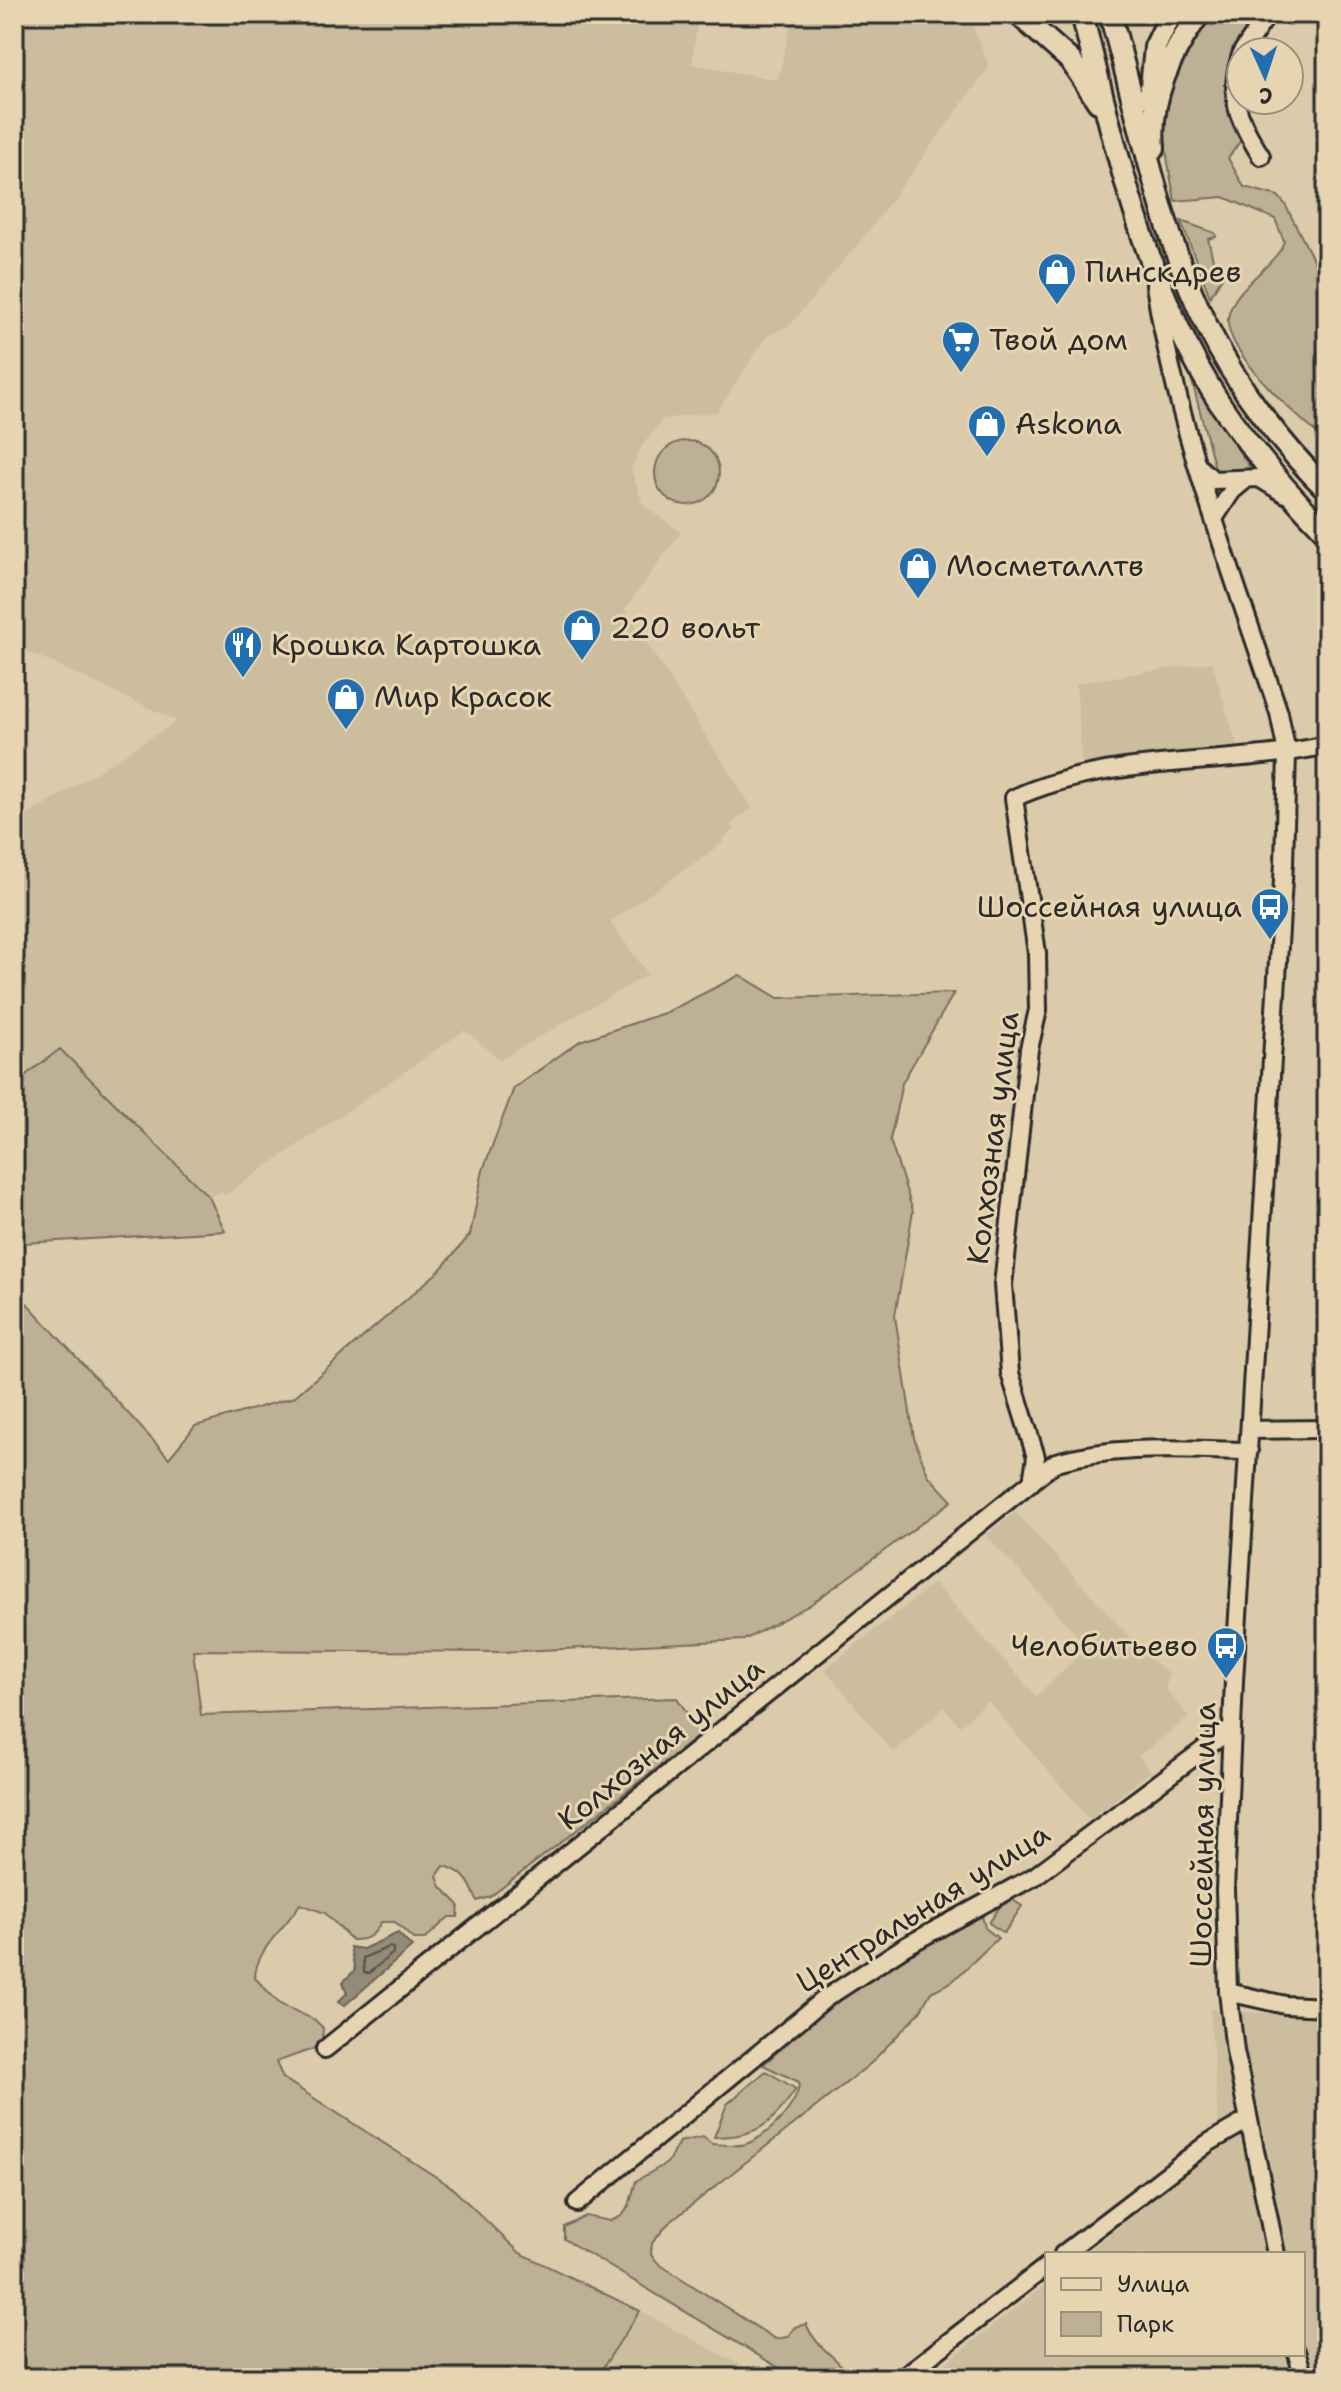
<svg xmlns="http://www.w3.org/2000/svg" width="1341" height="2392" font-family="'Shantell Sans',sans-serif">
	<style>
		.built { fill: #ccbd9f }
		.green { fill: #beb095; stroke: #746e60; stroke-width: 2 }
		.water { fill: #938a77; stroke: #696459; stroke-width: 2 }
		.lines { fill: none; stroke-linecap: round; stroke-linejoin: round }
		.shore { stroke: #555149; stroke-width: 2 }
		.minor-casing { stroke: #2b2b2b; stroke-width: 22 }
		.major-casing { stroke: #2b2b2b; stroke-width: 26 }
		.minor { stroke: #e7d5b2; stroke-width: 16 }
		.major { stroke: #e7d5b2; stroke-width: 20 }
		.labels { text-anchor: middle; stroke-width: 6; stroke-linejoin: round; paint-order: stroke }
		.poi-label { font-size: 30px; fill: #2b2b2b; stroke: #e7d5b2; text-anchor: start }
		.street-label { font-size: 30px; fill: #2b2b2b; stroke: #e7d5b2 }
	</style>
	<rect width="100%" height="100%" fill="#dccbaa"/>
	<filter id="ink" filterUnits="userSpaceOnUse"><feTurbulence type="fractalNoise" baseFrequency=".0125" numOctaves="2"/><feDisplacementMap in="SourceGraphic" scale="16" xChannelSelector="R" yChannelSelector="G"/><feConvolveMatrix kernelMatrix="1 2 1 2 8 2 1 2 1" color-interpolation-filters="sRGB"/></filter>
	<g filter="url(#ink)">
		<!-- built -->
		<path class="built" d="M14,14H698L692,64L778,80L793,14H963L971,21L989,67L868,232L790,325L766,337L717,412L663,419L641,447L631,469L643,505L681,532L625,609L752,808L731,824L734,830L722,839L724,842L610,922L648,974L500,1060L465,1030L225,1195L221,1191L209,1197L60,1049L14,1084V824L177,721L14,645Z
			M1212,662L1238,749L1082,766L1076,683Z
			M1015,1512L1149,1658L1170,1675L1165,1688L1189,1717L1139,1756L1151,1771L1090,1820L988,1701L960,1726L944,1708L893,1753L825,1669L934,1583L1036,1696L1088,1647L986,1535Z
			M1210,2009L1327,2018V2378H927L1047,2283V2354H1303V2254H1084L1220,2147Z
			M640,2311L765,2378H596Z"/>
		<!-- green -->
		<path class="green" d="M1211,14H1263C1244,38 1231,111 1241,140L1228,158L1244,187L1278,196L1285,204L1327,287V442C1301,420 1224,353 1228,318C1232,290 1267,271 1281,249L1284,241L1275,219L1224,197L1175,201C1164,144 1155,102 1186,50C1194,37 1200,24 1211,14Z
			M1181,221L1215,233L1216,237L1208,239L1214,264L1222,262L1223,276L1210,297Z
			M1192,381L1249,466V470L1216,472Z
			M655 473a32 32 0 1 1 64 0a32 32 0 1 1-64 0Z
			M740,975L778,998L954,993L902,1083L890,1140L913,1211L895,1316L914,1438L928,1475L952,1501L810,1605L744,1640L501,1652L193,1650L201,1715L677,1698L701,1734L490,1897L477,1901C470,1882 464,1871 444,1866L437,1876L441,1887L459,1905L458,1917H449L425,1939H413L395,1922H381C374,1936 368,1940 352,1940L325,1913L300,1904C286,1927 255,1950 255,1978L280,2004L315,2020L323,2028L322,2040L313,2049L276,2062L283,2078L450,2186L520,2253L640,2311L596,2378H14V1289L169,1458L195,1426L294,1397L439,1271L470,1235L483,1170L514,1088L580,1041L667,1012Z
			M60,1049L209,1197L225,1231L24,1243L14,1274V1084Z
			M1007,1896L1022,1906L1004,1933L989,1923Z
			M982,1915L985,1928L998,1938L953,1981L931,1992L919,2013L870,2064L668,2224L652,2243L651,2255L659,2264L775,2339L787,2337L795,2327L806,2324C817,2351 841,2357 848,2378H796L564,2239V2227L586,2216L610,2221L622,2216L629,2206L636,2181L667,2163L679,2142L703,2137L712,2144C722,2144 737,2147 746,2144C768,2136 799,2105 799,2082L763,2065L807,2025L885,1967L959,1922Z
			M766,2071L796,2089C773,2124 757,2137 714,2137L727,2104Z"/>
		<!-- water -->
		<path class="water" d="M398,1933L412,1947L344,2006L338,2002L347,1993L343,1982L355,1970L350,1947L363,1949Z"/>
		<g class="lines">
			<!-- shore -->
			<path class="shore" d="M389,1947L393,1948V1953L369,1973H364L363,1958Z"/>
			<defs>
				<path id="minor" d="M1242,52L1268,14
					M1241,55C1227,97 1239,121 1261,156
					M1155,285C1177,431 1233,573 1279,713L1287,753L1284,863L1234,1681L1225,1890L1228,1992L1235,2051L1276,2254
					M1200,468L1213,480L1259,478L1285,494
					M1215,517L1232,491L1244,481
					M1250,1430L1327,1429
					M1032,1482L1036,1457L1010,1373L1003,1285L1029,1049L1038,1010L1037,953L1014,798C1113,753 1223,768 1327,745
					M1228,1992L1285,2005L1327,2007
					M325,2049L1056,1462C1119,1444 1183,1450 1249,1451
					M577,2203L826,1998L904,1947L1035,1876L1231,1729
					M1063,2254L1208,2143L1248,2120
					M1297,2354L1304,2378
					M902,2378L1047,2266"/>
				<path id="major" d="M1018,14L1071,61L1098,102
					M1082,14C1114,142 1146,289 1219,402C1250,449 1287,492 1327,533
					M1110,14C1140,119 1159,230 1208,328C1237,387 1281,444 1327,490
					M1150,98L1155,47L1171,14
					M1154,148C1149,98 1171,54 1199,14"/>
			</defs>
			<!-- minor casing -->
			<use href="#minor" class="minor-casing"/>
			<!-- major casing -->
			<use href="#major" class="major-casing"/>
			<!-- minor -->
			<use href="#minor" class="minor"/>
			<!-- major -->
			<use href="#major" class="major"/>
		</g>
	</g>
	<!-- icons -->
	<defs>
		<symbol id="shop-pin" viewBox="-11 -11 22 30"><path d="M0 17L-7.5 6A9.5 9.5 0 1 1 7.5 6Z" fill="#1f6fb2" stroke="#e7d5b2"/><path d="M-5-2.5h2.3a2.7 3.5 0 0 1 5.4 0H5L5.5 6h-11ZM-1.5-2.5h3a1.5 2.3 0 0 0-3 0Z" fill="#fff"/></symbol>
		<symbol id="supermarket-pin" viewBox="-11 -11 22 30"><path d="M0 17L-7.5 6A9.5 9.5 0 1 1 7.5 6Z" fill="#1f6fb2" stroke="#e7d5b2"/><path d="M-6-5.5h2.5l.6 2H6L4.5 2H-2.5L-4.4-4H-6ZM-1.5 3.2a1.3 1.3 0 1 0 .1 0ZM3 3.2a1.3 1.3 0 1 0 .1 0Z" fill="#fff"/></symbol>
		<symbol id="restaurant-pin" viewBox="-11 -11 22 30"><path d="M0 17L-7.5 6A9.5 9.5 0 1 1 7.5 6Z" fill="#1f6fb2" stroke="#e7d5b2"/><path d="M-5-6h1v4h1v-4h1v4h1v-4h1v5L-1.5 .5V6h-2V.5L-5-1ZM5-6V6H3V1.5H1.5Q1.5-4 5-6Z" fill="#fff"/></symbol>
		<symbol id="bus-pin" viewBox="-11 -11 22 30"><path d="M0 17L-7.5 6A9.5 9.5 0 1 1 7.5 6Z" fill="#1f6fb2" stroke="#e7d5b2"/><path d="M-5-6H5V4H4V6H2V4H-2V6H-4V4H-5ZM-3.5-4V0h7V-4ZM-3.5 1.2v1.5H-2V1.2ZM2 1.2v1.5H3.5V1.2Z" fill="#fff"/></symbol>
	</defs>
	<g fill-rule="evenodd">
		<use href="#shop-pin" x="1035" y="250" width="44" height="60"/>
		<use href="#supermarket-pin" x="939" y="318" width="44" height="60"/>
		<use href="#shop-pin" x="965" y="402" width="44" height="60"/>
		<use href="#shop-pin" x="896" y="544" width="44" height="60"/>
		<use href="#shop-pin" x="560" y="606" width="44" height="60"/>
		<use href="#restaurant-pin" x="221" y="623" width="44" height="60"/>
		<use href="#shop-pin" x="324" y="675" width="44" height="60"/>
		<use href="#bus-pin" x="1248" y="885" width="44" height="60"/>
		<use href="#bus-pin" x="1204" y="1624" width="44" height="60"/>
	</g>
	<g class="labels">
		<!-- poi labels -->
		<g class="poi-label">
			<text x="1085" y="282">Пинскдрев</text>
			<text x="989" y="350">Твой дом</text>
			<text x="1015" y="434">Askona</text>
			<text x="946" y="576">Мосметаллтв</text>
			<text x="610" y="638">220 вольт</text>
			<text x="271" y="655">Крошка Картошка</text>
			<text x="374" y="707">Мир Красок</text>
			<text x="1242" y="917" text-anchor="end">Шоссейная улица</text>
			<text x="1198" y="1656" text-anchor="end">Челобитьево</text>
		</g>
		<!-- street labels -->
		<g class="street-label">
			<text transform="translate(993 1138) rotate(-83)" y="10">Колхозная улица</text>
			<text transform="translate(661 1744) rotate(-39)" y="10">Колхозная улица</text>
			<text transform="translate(1203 1835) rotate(-89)" y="10">Шоссейная улица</text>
			<text transform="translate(923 1908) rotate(-32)" y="10">Центральная улица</text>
		</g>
	</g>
	<!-- margin -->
	<rect width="1341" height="2392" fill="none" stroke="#e7d5b2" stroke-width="48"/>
	<rect x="24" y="24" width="1293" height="2344" fill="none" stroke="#2b2b2b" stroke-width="3" filter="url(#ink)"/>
	<!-- legend -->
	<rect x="1045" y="2252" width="260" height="104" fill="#e7d5b2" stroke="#9c917c" stroke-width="2"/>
	<rect x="1061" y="2278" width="40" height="12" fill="#e7d5b2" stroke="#9c917c" stroke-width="2"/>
	<text x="1117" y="2292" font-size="24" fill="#2b2b2b">Улица</text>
	<rect x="1061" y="2312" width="40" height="24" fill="#beb095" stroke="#9c917c" stroke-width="2"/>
	<text x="1117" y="2332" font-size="24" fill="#2b2b2b">Парк</text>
	<!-- north arrow -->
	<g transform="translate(1265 76) rotate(177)"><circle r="38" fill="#e7d5b2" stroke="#9c917c" stroke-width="2"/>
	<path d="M0-6L14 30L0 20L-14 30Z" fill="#1f6fb2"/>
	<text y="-12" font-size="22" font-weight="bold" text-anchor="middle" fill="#2b2b2b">С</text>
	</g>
</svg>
